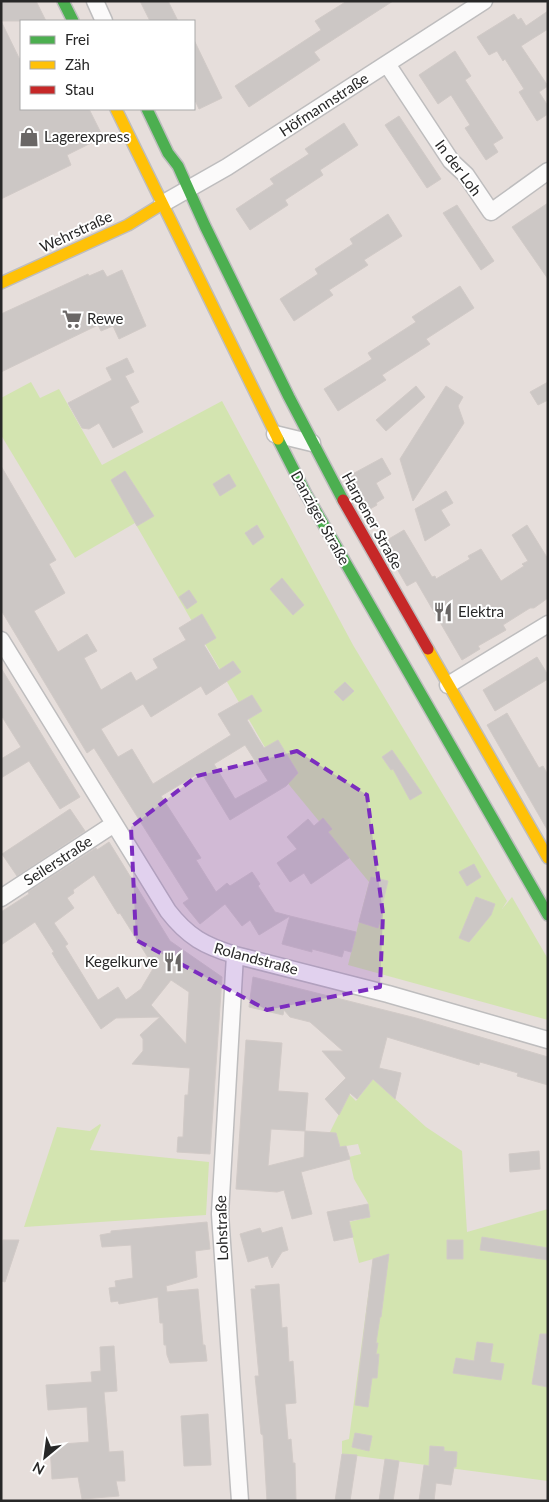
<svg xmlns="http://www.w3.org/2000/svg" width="549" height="1502" font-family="Lato,sans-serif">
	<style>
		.green { fill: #d3e4b0 }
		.building { fill: #ccc7c5; stroke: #d1cac7; fill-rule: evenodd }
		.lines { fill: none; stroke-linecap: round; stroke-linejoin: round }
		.street-casing { stroke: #bebdbe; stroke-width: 19 }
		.fast-casing { stroke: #bebdbe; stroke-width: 14 }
		.slow-casing { stroke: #bebdbe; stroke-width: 14 }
		.jam-casing { stroke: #bebdbe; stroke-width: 14 }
		.street { stroke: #fbfafa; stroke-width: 16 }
		.fast { stroke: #4caf50; stroke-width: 11 }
		.slow { stroke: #ffc107; stroke-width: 11 }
		.jam { stroke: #c62828; stroke-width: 11 }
		.marked { fill: #7b2cbf; fill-opacity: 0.2; stroke: #7b2cbf; stroke-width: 4; stroke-dasharray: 10 6; stroke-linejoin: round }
		.labels { text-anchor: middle; stroke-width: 4; stroke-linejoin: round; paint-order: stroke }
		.street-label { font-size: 15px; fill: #272727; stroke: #fff }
		.poi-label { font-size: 15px; fill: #272727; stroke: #fff; text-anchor: start }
	</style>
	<rect width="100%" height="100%" fill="#e6dedb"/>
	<!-- green -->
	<path class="green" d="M31,382L40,398L59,389L102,465L222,401L353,645L507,901L502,909L512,897L548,959V1020L348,965L369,882L281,775L135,523L75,558L1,435V398Z
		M373,1079L426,1127L462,1151L467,1232L548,1209V1481L342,1454V1441L349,1439L373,1259L359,1263L349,1222L370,1217L368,1203L354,1179L349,1157L361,1154L358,1144L340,1147L338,1140L320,1152L349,1094L356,1101Z
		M100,1124L101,1125L90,1150L209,1162L206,1215L24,1227L57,1127L90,1131Z"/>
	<!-- building -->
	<path class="building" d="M1,1H36L46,21H1Z
		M140,1H168L178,21H150Z
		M347,1H393L314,52L320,60L249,107L235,86L321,30L315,21Z
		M548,11V29L521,46L548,86L539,92L548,106V114L537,121L519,92L524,89L505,59L503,61L497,51L489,55L477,37L514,14L518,20L521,18L526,26Z
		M1,21L21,62V109H89L103,137L67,155L71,165L1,199Z
		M194,40L222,98L199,109L194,98Z
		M455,51L471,76L465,80L503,138L493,144L498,152L486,160L465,128L470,125L451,95L438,104L419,75Z
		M399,116L441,179L427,188L385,125Z
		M344,123L358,145L320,170L323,175L285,200L288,205L250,230L236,209L274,184L270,179L309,154L305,149Z
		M548,203V279L512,227Z
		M457,205L494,261L481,270L443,213Z
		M388,214L402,236L364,260L368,265L329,290L333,295L294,321L280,299L318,274L315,269L353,244L350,239Z
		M103,270L107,277L122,270L146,326L119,339L113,326L101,331L98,325L1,372V314L88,274L89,276Z
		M460,286L474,308L426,339L430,344L382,375L386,380L338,411L324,389L372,359L368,353L416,322L412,317Z
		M127,358L134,372L125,376L139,402L130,407L143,432L113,448L99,423L89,429L82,428L68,403L112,380L106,368Z
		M548,382V400L538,405L530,392Z
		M416,386L425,397L386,431L376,420Z
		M446,386L463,397L458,406L464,423L413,501L400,459Z
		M382,458L391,474L376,483L384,498L376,503L377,505L365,512L345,478Z
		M1,466L56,560L49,564L65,593L34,611L58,652L87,634L97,651L84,658L101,690L131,672L136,681L158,668L153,659L186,640L179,628L202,614L216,638L204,645L219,670L233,661L241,672L206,695L201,686L151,717L143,704L101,729L118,757L132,749L153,784L231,735L218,714L252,695L262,711L247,720L257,737L264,748L278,740L298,773L286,786L230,820L201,772L161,796L201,858L196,860L216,892L227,883L230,886L252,872L260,884L258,886L275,912L290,916L259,935L250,920L242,926L225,904L200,924L183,903L189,899L94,748L87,753L1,610ZM245,745L268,781L235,799L214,764Z
		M125,471L154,516L137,526L111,480Z
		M229,474L236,486L220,496L213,484Z
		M446,491L453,503L441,510L450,525L425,541L415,509Z
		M257,525L264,537L253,545L245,533Z
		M527,525L548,559V598L534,608H530L503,625L506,630L478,646L480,649L462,660L416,581L407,586L382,543L404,530L432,577L435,576L436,579L470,559L468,556L481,549L501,581L524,566L522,564L528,561L512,535Z
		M282,578L304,605L293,615L270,589Z
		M189,590L197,602L187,609L179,597Z
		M537,657L548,675V679L495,711L483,690Z
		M1,668L80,797L60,809L29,761L1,778V759L21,747L1,715Z
		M345,682L354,691L343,701L334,692Z
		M507,713L539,768L543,766L548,775V831L487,725Z
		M392,750L422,793L410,800L393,769L391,770L382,757Z
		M70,809L85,831L17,876L2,854Z
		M323,818L332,829L328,832L349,858L311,884L304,873L290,882L277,863L297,849L287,837L308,819L314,826Z
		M109,842L170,941L222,977L210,1154L177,1152L178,1137H183L185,1095H188L190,1068L132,1064L143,1051V1039L140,1035L160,1017L116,1018L101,1029L58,963L52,953L54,952L35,922L1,945V912L29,894L28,892L96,848L97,850ZM94,875L118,914L120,913L154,967L141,989L126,1000L118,987L98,1000L65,946L68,944L54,923L74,908L67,898L74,893L73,890ZM171,980L189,992L186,1044L151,1005Z
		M474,864L481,877L467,886L459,872Z
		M371,877L388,881L380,914L382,915L378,928L359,922Z
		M476,897L495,904L491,915L469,942L459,938Z
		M290,916L356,932L351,952L344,950L342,957L312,949V952L282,944Z
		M253,977L416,1018L548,1057V1085L517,1076L518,1073L480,1062L479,1065L387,1037L379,1068L401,1073L395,1099L373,1079L357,1099L350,1093L339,1115L325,1099L346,1078L322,1051H343L310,1022L290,1017L284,1010L283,1015L249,1007Z
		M246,1040L282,1043L278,1091L308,1093L305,1131L336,1133L340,1147L346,1146L350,1159L301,1172L312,1214L292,1219L284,1190L277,1192L236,1189ZM271,1129L305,1131L304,1157L268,1166Z
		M539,1151L540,1169L510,1172L509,1154Z
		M368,1204L370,1217L349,1221L353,1237L334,1241L327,1212Z
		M207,1222L210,1249L195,1251L197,1277L166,1286L167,1292L198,1289L203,1345H205L207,1361L170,1363L167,1355L166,1345H164L163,1323H160L158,1297L119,1304L118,1301L111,1302L109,1288L116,1287L115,1281L133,1278L131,1245L102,1247L100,1235L111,1233V1231Z
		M282,1227L288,1250L282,1252L272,1268L268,1256L248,1262L240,1234L260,1228L262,1233Z
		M482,1237L548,1248V1260L480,1250Z
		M3,1240H19L5,1282L1,1281Z
		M447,1240H463V1259H447Z
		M389,1254L381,1317H380L376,1343H378L376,1354H379L377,1378H372L368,1407L355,1405L373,1259Z
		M279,1284L282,1328L287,1327L289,1362L293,1361L296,1403L285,1404L288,1440L291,1439L293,1463H295L296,1501H267L263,1435L261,1434L255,1376H259L251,1289H256L255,1286Z
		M540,1334H548V1387L532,1384Z
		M477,1342L493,1344L490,1362L504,1364L501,1380L453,1373L456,1358L474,1361Z
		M114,1346L117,1391L104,1392L109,1452L123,1451L125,1481H116L119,1496L82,1499L78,1477L52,1479L50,1445L89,1442L87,1407L48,1410L46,1385L92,1382L91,1372L101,1371L100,1347Z
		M208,1414L211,1465L184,1466L181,1416Z
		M355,1433L372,1436L369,1451L352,1447Z
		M430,1446L444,1447V1451L457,1452L456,1467H454L451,1485L436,1483L434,1501H419L424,1465L429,1466Z
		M342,1454L357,1455L350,1501H335Z
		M385,1459L399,1461L393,1501H379Z"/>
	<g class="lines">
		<defs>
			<path id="street" d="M95,1L104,21
				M387,64L451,161L466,175L491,212L548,171
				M162,204L227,167L484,1
				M275,434L312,443
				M1,640L168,911C188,937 205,946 235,955L388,994L548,1040
				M448,685L548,624
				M1,898L114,824
				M235,955L220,1214L240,1501"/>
			<path id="fast" d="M63,1L73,21
				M147,109L168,153L178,166L205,226L289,397L343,500
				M278,439L306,494L548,915"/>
			<path id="slow" d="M116,109L278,439
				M1,283L128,225L162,204
				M428,649L548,858"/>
			<path id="jam" d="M343,500L428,649"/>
		</defs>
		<!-- street casing -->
		<use href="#street" class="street-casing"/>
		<!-- fast casing -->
		<use href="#fast" class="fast-casing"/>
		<!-- slow casing -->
		<use href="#slow" class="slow-casing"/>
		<!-- jam casing -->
		<use href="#jam" class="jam-casing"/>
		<!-- street -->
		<use href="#street" class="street"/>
		<!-- fast -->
		<use href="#fast" class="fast"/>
		<!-- slow -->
		<use href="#slow" class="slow"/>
		<!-- jam -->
		<use href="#jam" class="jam"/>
	</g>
	<!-- marked area -->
	<path class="marked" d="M297,751L367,795L383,914L380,987L267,1010L136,940L131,827L197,776Z"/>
	<!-- icons -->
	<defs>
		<symbol id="shop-bare" viewBox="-9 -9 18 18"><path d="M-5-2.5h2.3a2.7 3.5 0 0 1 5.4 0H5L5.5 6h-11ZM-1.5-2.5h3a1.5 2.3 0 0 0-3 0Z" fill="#6a6766" stroke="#fff" stroke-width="2.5" paint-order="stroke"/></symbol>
		<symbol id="supermarket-bare" viewBox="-9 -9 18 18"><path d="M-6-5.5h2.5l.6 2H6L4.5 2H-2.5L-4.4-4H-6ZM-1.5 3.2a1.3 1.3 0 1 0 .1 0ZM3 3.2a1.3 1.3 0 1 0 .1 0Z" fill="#6a6766" stroke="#fff" stroke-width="2.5" paint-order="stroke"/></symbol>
		<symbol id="restaurant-bare" viewBox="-9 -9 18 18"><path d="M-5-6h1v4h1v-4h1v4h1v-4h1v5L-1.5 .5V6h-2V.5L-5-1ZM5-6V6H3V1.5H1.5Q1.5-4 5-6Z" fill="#6a6766" stroke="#fff" stroke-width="2.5" paint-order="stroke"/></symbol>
	</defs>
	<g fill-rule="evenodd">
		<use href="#shop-bare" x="15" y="123" width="28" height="28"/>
		<use href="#supermarket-bare" x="58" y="305" width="28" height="28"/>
		<use href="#restaurant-bare" x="429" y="598" width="28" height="28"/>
		<use href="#restaurant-bare" x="159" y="948" width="28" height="28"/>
	</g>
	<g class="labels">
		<!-- street labels -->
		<g class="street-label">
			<text transform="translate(324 105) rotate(-33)" y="5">Höfmannstraße</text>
			<text transform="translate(458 168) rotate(53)" y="5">In der Loh</text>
			<text transform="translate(76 232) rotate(-25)" y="5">Wehrstraße</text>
			<text transform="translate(320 518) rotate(61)" y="5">Danziger Straße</text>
			<text transform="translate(372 521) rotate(61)" y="5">Harpener Straße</text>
			<text transform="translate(58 861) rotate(-33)" y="5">Seilerstraße</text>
			<text transform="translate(256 959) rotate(15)" y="5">Rolandstraße</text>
			<text transform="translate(222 1228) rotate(-92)" y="5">Lohstraße</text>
		</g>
		<!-- poi labels -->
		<g class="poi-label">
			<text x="44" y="142">Lagerexpress</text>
			<text x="87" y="324">Rewe</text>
			<text x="458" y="617">Elektra</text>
			<text x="158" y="967" text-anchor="end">Kegelkurve</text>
		</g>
	</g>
	<!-- border -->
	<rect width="549" height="1502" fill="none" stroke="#272727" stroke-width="5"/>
	<!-- legend -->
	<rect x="20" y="20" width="175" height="90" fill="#ffffff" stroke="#a9a9a9"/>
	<rect x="30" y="36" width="25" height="8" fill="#4caf50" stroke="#a9a9a9"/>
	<text x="65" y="45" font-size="15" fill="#272727">Frei</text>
	<rect x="30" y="61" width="25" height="8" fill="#ffc107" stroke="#a9a9a9"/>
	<text x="65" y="70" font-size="15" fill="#272727">Zäh</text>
	<rect x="30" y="86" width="25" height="8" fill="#c62828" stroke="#a9a9a9"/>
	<text x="65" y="95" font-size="15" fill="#272727">Stau</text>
	<!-- north arrow -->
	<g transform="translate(45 1457) rotate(209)" stroke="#ffffff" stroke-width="4" paint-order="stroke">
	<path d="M0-4L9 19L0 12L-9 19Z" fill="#272727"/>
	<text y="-8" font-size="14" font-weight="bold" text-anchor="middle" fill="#272727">N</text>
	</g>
</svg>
